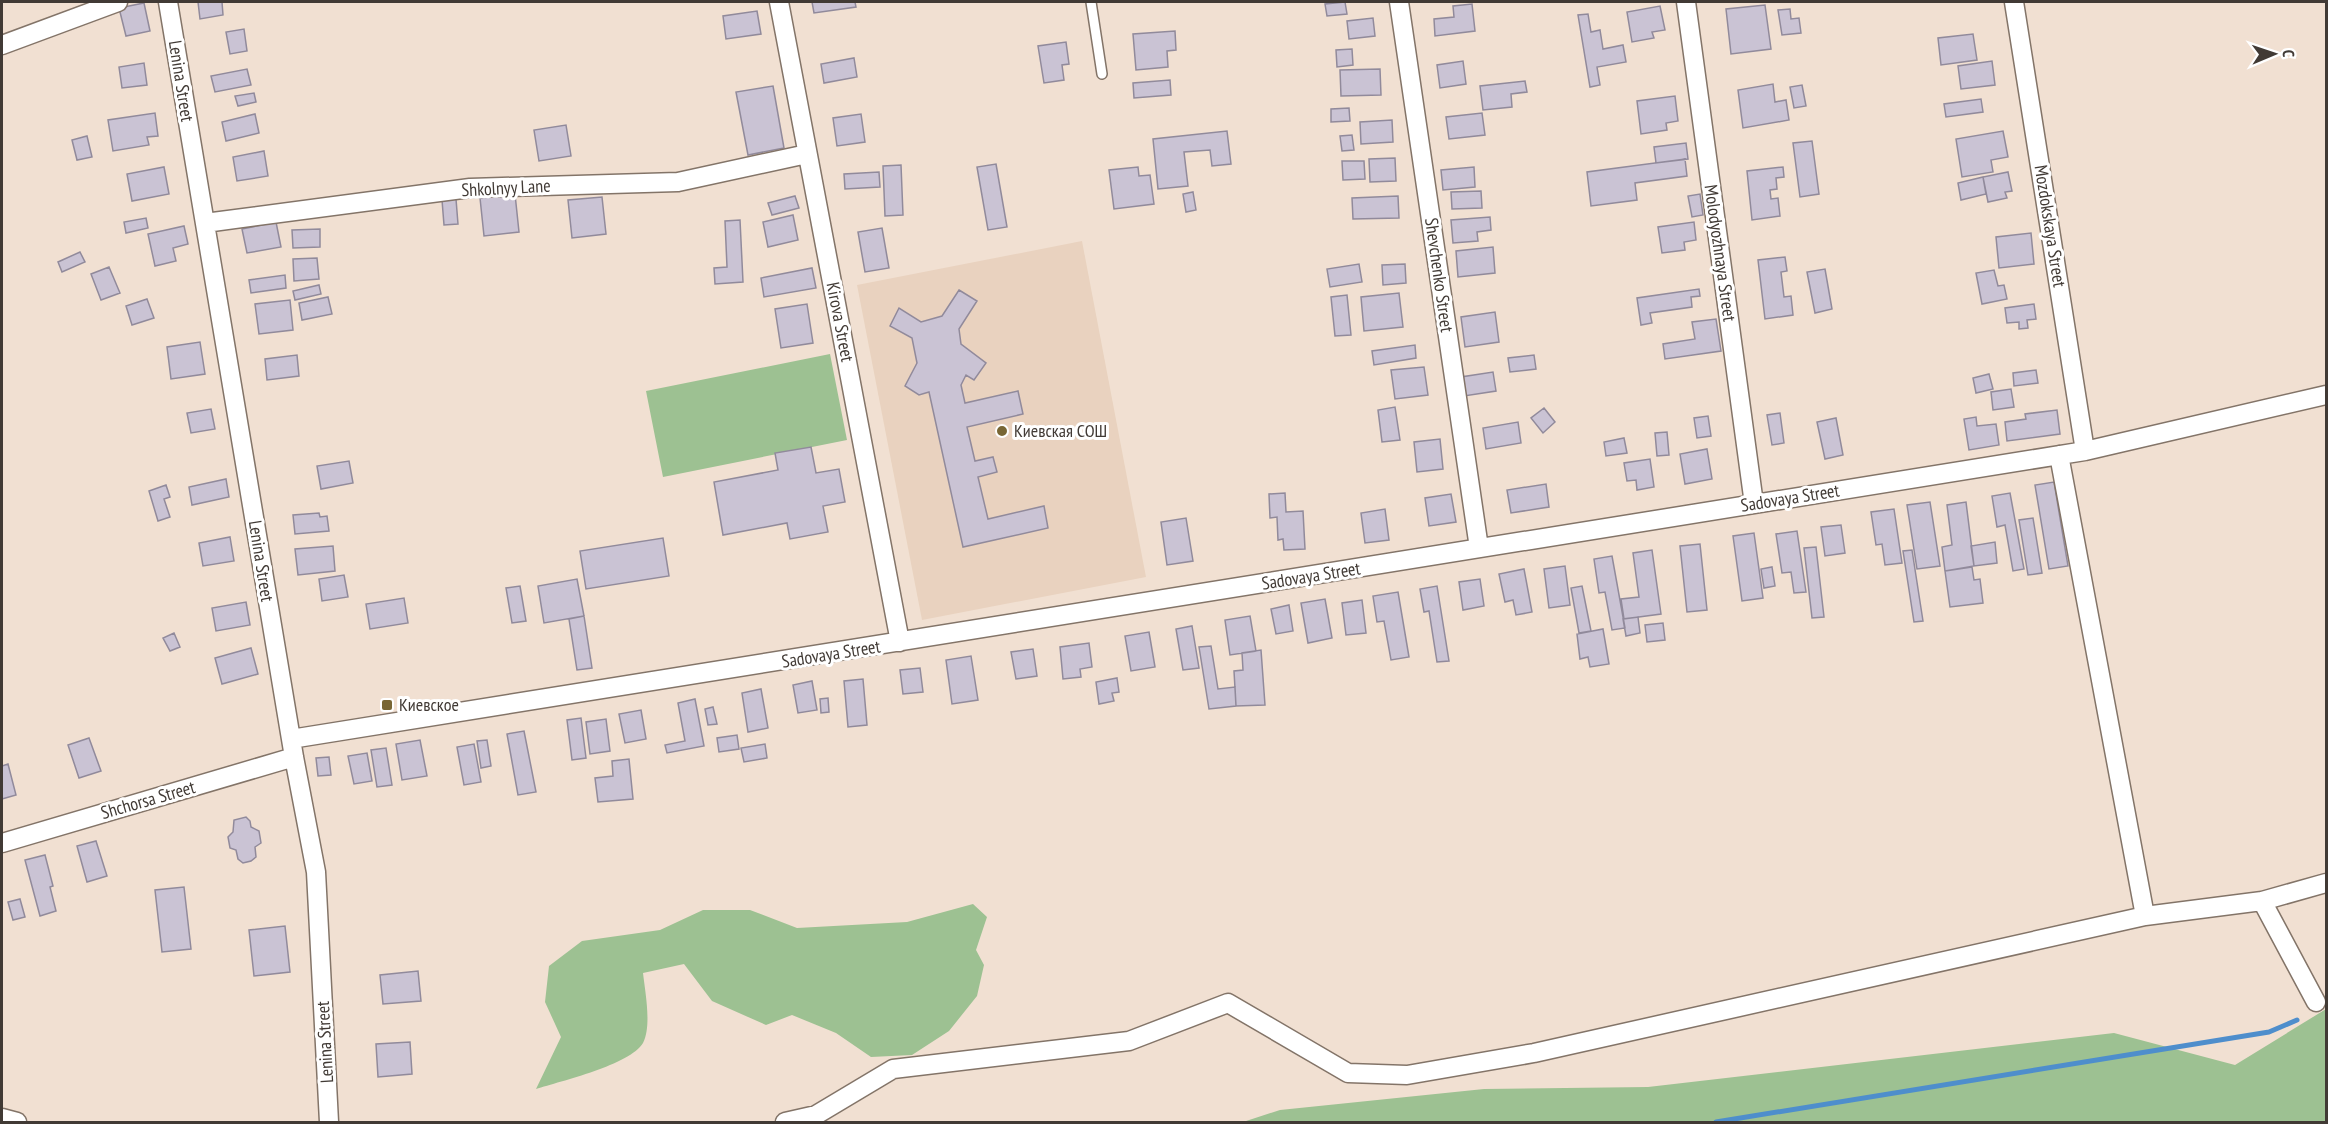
<svg xmlns="http://www.w3.org/2000/svg" width="2328" height="1124" font-family="'PT Sans Narrow',sans-serif">
	<style>
		.built { fill: #e9d2bf }
		.green { fill: #9dc192 }
		.lines { fill: none; stroke-linecap: round; stroke-linejoin: round }
		.stream { stroke: #4e8ecc; stroke-width: 5 }
		.building { fill: #cac3d4; stroke: #918a9b; stroke-width: 1.5 }
		.service-casing { stroke: #837468; stroke-width: 12 }
		.minor-casing { stroke: #837468; stroke-width: 21 }
		.service { stroke: #fff; stroke-width: 9 }
		.minor { stroke: #fff; stroke-width: 18 }
		.poi-dot { fill: #786634; stroke: #fff; stroke-width: 2 }
		.labels { text-anchor: middle; stroke-width: 6; stroke-linejoin: round; paint-order: stroke }
		.street-label { font-size: 18px; fill: #413a35; stroke: #fff }
		.poi-label { font-size: 18px; fill: #413a35; stroke: #fff; text-anchor: start }
	</style>
	<rect width="100%" height="100%" fill="#f1e0d2"/>
	<!-- built -->
	<path class="built" d="M1082,241L1146,577L922,620L857,285Z"/>
	<!-- green -->
	<path class="green" d="M830,354L847,440L663,477L646,391Z
		M973,904L987,917L976,950L984,965L977,996L949,1031L912,1055L871,1057L836,1033L792,1015L766,1025L712,1001L684,964L643,973C645,991 652,1026 643,1043C630,1065 561,1081 536,1089L561,1037L545,1002L549,966L582,941L660,930L703,910H750L797,928L907,922Z
		M2326,1009V1122H1243L1280,1110L1484,1089L1648,1087L2114,1033L2235,1065Z"/>
	<g class="lines">
		<!-- stream -->
		<path class="stream" d="M1716,1122L2269,1032L2297,1020"/>
	</g>
	<!-- building -->
	<path class="building" d="M198,2H222L223,15L200,19Z
		M812,2H855L856,7L814,13Z
		M1345,2L1347,14L1327,16L1325,4Z
		M144,3L150,31L126,36L119,8Z
		M1472,4L1475,31L1435,36L1434,19L1454,17L1453,6Z
		M1765,5L1771,49L1731,54L1726,9Z
		M1660,6L1665,30L1652,32L1654,38L1632,42L1627,12Z
		M1790,9L1791,19L1799,18L1801,33L1782,35L1778,10Z
		M757,11L761,34L726,39L723,16Z
		M1588,14L1591,32L1600,30L1603,49L1623,45L1626,62L1597,67L1600,85L1590,87L1578,15Z
		M1373,18L1375,36L1349,39L1347,21Z
		M244,29L247,51L230,54L226,32Z
		M1175,31L1176,50L1167,51L1168,67L1136,70L1133,34Z
		M1973,34L1977,60L1941,65L1938,38Z
		M1066,42L1069,64L1062,65L1064,80L1044,83L1038,46Z
		M1352,49L1353,65L1337,67L1336,50Z
		M854,58L857,77L824,83L821,64Z
		M1463,61L1466,84L1440,88L1437,65Z
		M1992,61L1995,85L1961,89L1958,66Z
		M144,63L147,85L122,88L119,67Z
		M247,69L251,85L215,92L211,76Z
		M1380,69L1381,95L1341,96L1340,70Z
		M1170,80L1171,95L1134,98L1133,83Z
		M1525,81L1527,92L1511,94L1512,107L1483,110L1480,86Z
		M1773,84L1775,102L1786,100L1789,120L1743,128L1738,90Z
		M1802,85L1806,106L1794,108L1790,87Z
		M773,86L784,148L748,155L736,92Z
		M254,93L256,102L238,106L235,96Z
		M1675,96L1678,121L1666,123L1667,130L1641,134L1637,101Z
		M1981,99L1983,112L1946,117L1944,104Z
		M1349,108L1350,121L1331,122V109Z
		M155,113L158,136L147,137L149,145L113,151L108,120Z
		M1482,113L1485,135L1449,139L1446,117Z
		M255,114L259,133L226,141L222,122Z
		M861,114L865,142L837,146L833,118Z
		M1392,120L1393,142L1361,144L1360,122Z
		M566,125L571,156L539,161L534,130Z
		M1227,131L1231,164L1212,166L1210,150L1184,152L1188,186L1158,189L1153,139Z
		M2003,131L2008,157L1991,160L1993,172L1962,177L1956,139Z
		M1352,135L1354,150L1342,151L1340,136Z
		M87,136L92,157L77,160L72,140Z
		M1812,141L1819,194L1800,197L1793,143Z
		M1686,143L1688,159L1656,163L1654,147Z
		M264,151L268,176L237,181L233,157Z
		M1395,158L1396,181L1370,182L1369,159Z
		M1685,159L1687,176L1635,183L1637,200L1591,206L1587,172Z
		M1342,161H1364L1365,179L1343,180Z
		M996,164L1007,227L988,230L977,167Z
		M901,165L903,215L885,216L883,166Z
		M164,167L169,194L132,201L127,174Z
		M1138,167L1139,176L1150,175L1154,204L1114,209L1109,170Z
		M1474,167L1475,187L1443,190L1441,170Z
		M1783,167L1784,177L1776,178L1777,189L1770,190L1771,199L1778,198L1780,216L1752,220L1747,171Z
		M879,172L880,187L845,189L844,174Z
		M2008,172L2012,191L2005,192L2007,198L1988,202L1983,177Z
		M1983,177L1986,194L1961,200L1958,183Z
		M1481,191L1482,208L1452,209L1451,192Z
		M1193,192L1196,210L1186,212L1183,194Z
		M515,194L519,232L484,236L480,198Z
		M1700,194L1703,215L1692,217L1688,196Z
		M795,196L799,208L772,215L768,203Z
		M1398,196L1399,218L1353,219L1352,198Z
		M602,197L606,234L572,238L568,200Z
		M456,199L458,224L444,225L442,200Z
		M793,215L798,240L768,247L763,222Z
		M1490,217L1491,230L1477,232L1478,241L1453,243L1451,220Z
		M146,218L148,228L126,233L124,222Z
		M740,220L743,282L715,284L714,268L727,267L725,221Z
		M276,222L281,247L247,253L242,229Z
		M1694,222L1696,240L1684,242L1685,250L1662,253L1658,227Z
		M184,226L188,244L173,248L176,261L155,266L148,234Z
		M882,228L889,268L865,272L858,232Z
		M320,229V247L293,248L292,230Z
		M2031,233L2034,264L1999,268L1996,237Z
		M1493,247L1495,273L1458,277L1456,251Z
		M80,252L85,262L62,272L58,262Z
		M1785,257L1787,271L1781,272L1784,297L1791,296L1793,315L1765,319L1758,260Z
		M317,258L319,279L294,281L293,259Z
		M1359,264L1362,282L1330,287L1327,269Z
		M1405,264L1406,283L1383,285L1382,265Z
		M109,267L120,293L101,300L91,274Z
		M812,268L816,288L764,297L761,278Z
		M1825,269L1832,309L1815,313L1807,272Z
		M1994,270L1998,286L2004,285L2007,299L1982,304L1976,273Z
		M285,275L286,288L251,293L249,280Z
		M319,285L321,294L295,300L293,291Z
		M1699,289L1700,296L1691,297L1692,307L1650,313L1652,323L1641,325L1637,298Z
		M959,290L977,301L959,329L961,344L986,363L974,380L966,375L961,385L965,403L1018,391L1023,414L967,427L975,461L993,457L997,472L978,477L988,519L1044,506L1048,528L963,547L929,392L919,395L905,386L917,363L912,338L890,326L899,308L921,322L942,316Z
		M1399,293L1403,327L1364,331L1361,297Z
		M1347,295L1351,335L1335,336L1331,297Z
		M328,297L332,314L302,320L299,303Z
		M147,299L154,318L132,325L126,306Z
		M290,300L293,330L259,334L255,304Z
		M807,304L813,343L781,348L775,309Z
		M2034,304L2036,319L2027,320L2028,328L2019,329V322L2007,323L2005,308Z
		M1495,312L1499,342L1465,347L1461,317Z
		M1716,319L1721,351L1665,359L1663,344L1695,339L1692,322Z
		M200,342L205,374L171,379L167,347Z
		M1415,345L1416,358L1374,365L1372,351Z
		M297,355L299,376L267,380L265,359Z
		M1534,355L1536,369L1510,372L1508,358Z
		M1424,367L1428,395L1395,399L1391,370Z
		M2036,370L2038,383L2014,386L2013,373Z
		M1493,372L1496,391L1464,396L1461,377Z
		M1989,374L1993,389L1976,393L1973,378Z
		M2011,389L2014,407L1993,410L1991,392Z
		M1395,407L1400,440L1382,442L1378,410Z
		M1544,408L1555,422L1543,433L1531,418Z
		M211,409L215,429L191,433L187,413Z
		M2057,410L2060,434L2007,441L2005,422L2026,419L2025,414Z
		M1780,413L1784,443L1772,445L1767,415Z
		M1708,416L1711,436L1697,438L1694,418Z
		M1976,417L1977,426L1996,424L1999,445L1969,450L1964,419Z
		M1836,418L1843,455L1825,459L1817,422Z
		M1518,422L1521,443L1486,449L1483,428Z
		M1667,432L1669,455L1657,456L1655,433Z
		M1624,438L1627,453L1606,456L1604,442Z
		M1440,439L1443,469L1417,472L1414,442Z
		M811,447L816,473L839,469L845,502L823,506L828,532L790,539L787,523L723,535L714,482L778,470L775,453Z
		M1707,449L1712,479L1685,484L1680,454Z
		M1650,459L1654,487L1637,490L1636,480L1627,481L1624,463Z
		M349,461L353,483L321,489L317,466Z
		M226,479L229,497L192,505L189,487Z
		M2054,482L2068,566L2049,569L2035,485Z
		M1546,484L1549,507L1511,513L1507,490Z
		M166,485L170,497L164,499L170,517L158,521L149,491Z
		M1285,493L1286,512L1303,511L1305,549L1284,550L1283,539L1278,540L1277,517L1270,518L1269,494Z
		M2010,493L2024,569L2013,571L2005,525L1997,527L1992,496Z
		M1451,494L1456,522L1429,526L1425,498Z
		M1930,502L1940,566L1917,569L1907,505Z
		M1966,502L1974,566L1945,571L1942,547L1952,545L1947,505Z
		M1385,509L1389,540L1365,543L1361,513Z
		M1894,509L1902,563L1885,565L1882,544L1876,545L1871,512Z
		M319,513L320,517L327,516L329,531L295,534L293,515Z
		M1186,518L1193,561L1167,565L1161,522Z
		M2033,518L2042,573L2028,575L2019,520Z
		M1841,525L1845,553L1825,556L1821,527Z
		M1797,531L1806,592L1794,593L1791,572L1782,573L1776,534Z
		M1754,533L1763,598L1742,601L1733,536Z
		M230,537L234,561L203,566L199,543Z
		M663,538L669,576L586,589L580,551Z
		M1995,542L1997,563L1974,566L1971,546Z
		M1700,544L1707,610L1687,612L1680,546Z
		M333,546L335,571L298,575L295,549Z
		M1816,547L1824,617L1812,618L1804,548Z
		M1652,550L1661,614L1624,619L1621,599L1639,597L1633,553Z
		M1912,550L1923,621L1914,622L1903,551Z
		M1612,556L1625,628L1612,630L1605,592L1599,593L1594,559Z
		M1565,566L1570,605L1549,608L1544,569Z
		M1772,567L1775,586L1764,588L1761,569Z
		M1972,567L1974,580L1980,579L1983,603L1950,607L1945,571Z
		M1524,569L1532,612L1516,615L1513,600L1505,602L1499,574Z
		M344,575L348,597L322,601L319,579Z
		M577,579L584,616L544,623L538,586Z
		M1480,579L1484,606L1463,610L1459,582Z
		M520,586L526,621L512,623L506,588Z
		M1437,586L1449,661L1437,662L1429,611L1424,612L1420,589Z
		M1582,586L1591,631L1579,633L1571,588Z
		M1398,592L1409,657L1391,660L1384,621L1377,622L1373,596Z
		M404,598L408,623L370,629L366,604Z
		M1325,599L1332,638L1308,643L1301,603Z
		M1362,600L1366,633L1346,635L1342,603Z
		M246,602L250,625L216,631L212,608Z
		M1289,605L1293,631L1276,634L1271,609Z
		M584,616L592,668L577,670L569,619Z
		M1250,616L1256,651L1230,655L1225,620Z
		M1638,617L1640,633L1626,636L1623,619Z
		M1663,623L1665,640L1647,642L1645,625Z
		M1192,626L1199,668L1183,670L1176,629Z
		M1603,629L1609,664L1590,667L1588,657L1580,659L1577,634Z
		M1149,632L1155,667L1131,671L1125,636Z
		M174,633L180,647L170,651L163,638Z
		M1089,643L1092,667L1080,669L1081,677L1063,679L1060,647Z
		M1211,646L1218,689L1235,687L1236,706L1209,709L1199,647Z
		M251,648L258,674L222,684L215,658Z
		M1033,649L1037,676L1016,679L1011,652Z
		M1261,650L1265,705L1236,706L1234,671L1243,670L1242,653Z
		M971,656L978,700L952,704L946,660Z
		M920,668L923,692L903,694L900,670Z
		M1117,678L1119,692L1112,693L1114,701L1099,704L1096,682Z
		M863,679L867,725L848,727L844,681Z
		M812,681L817,710L798,713L793,685Z
		M761,689L768,728L748,732L742,693Z
		M828,698L829,712L821,713L820,699Z
		M695,699L704,746L667,753L665,745L685,741L678,703Z
		M713,707L717,724L708,725L705,709Z
		M641,710L646,739L625,743L619,714Z
		M581,718L586,758L572,760L567,720Z
		M606,719L610,751L590,754L586,722Z
		M524,731L536,792L518,795L507,734Z
		M737,735L739,749L719,752L717,738Z
		M89,738L101,771L79,778L68,745Z
		M420,740L427,776L402,780L396,744Z
		M487,740L491,766L481,768L477,741Z
		M474,744L481,782L464,785L457,747Z
		M765,744L767,758L744,762L741,748Z
		M386,748L392,785L377,787L371,750Z
		M367,753L372,781L354,784L348,756Z
		M329,757L331,775L318,776L316,758Z
		M629,759L633,799L598,802L595,778L613,776L612,761Z
		M8,764L16,795L2,799V766Z
		M246,817L250,821L251,827L259,831L261,843L255,847L256,857L251,861L243,863L238,859L236,850L230,848L228,837L233,832L234,820Z
		M96,841L107,876L87,882L77,846Z
		M45,855L53,886L50,887L56,911L40,916L25,860Z
		M184,887L191,949L162,952L155,890Z
		M20,899L25,917L13,920L8,902Z
		M285,926L290,972L254,976L249,930Z
		M418,971L421,1001L383,1004L380,975Z
		M410,1042L412,1074L378,1077L376,1044Z"/>
	<g class="lines">
		<defs>
			<path id="service" d="M1091,2L1102,74"/>
			<path id="minor" d="M168,2L294,757L316,872L329,1122
				M779,2L900,642
				M1399,2L1479,548
				M1686,2L1754,504
				M2014,2L2085,451
				M2,45L118,2
				M205,223L470,188L678,182L807,154
				M2059,455L2145,916
				M291,739L2085,451L2326,395
				M2,843L294,757
				M2262,901L2326,883
				M2,1118L17,1122
				M785,1122L816,1115L893,1069L1129,1041L1228,1003L1348,1073L1407,1075L1534,1053L2145,916L2262,901L2316,1002"/>
		</defs>
		<!-- service casing -->
		<use href="#service" class="service-casing"/>
		<!-- minor casing -->
		<use href="#minor" class="minor-casing"/>
		<!-- service -->
		<use href="#service" class="service"/>
		<!-- minor -->
		<use href="#minor" class="minor"/>
	</g>
	<!-- markers -->
	<g class="poi-dot">
		<circle cx="1002" cy="431" r="6"/>
		<rect x="381" y="699" width="12" height="12" rx="3"/>
	</g>
	<g class="labels">
		<!-- street labels -->
		<g class="street-label">
			<text transform="translate(181 81) rotate(81)" y="6">Lenina Street</text>
			<text transform="translate(506 188) rotate(-3)" y="6">Shkolnyy Lane</text>
			<text transform="translate(2050 226) rotate(81)" y="6">Mozdokskaya Street</text>
			<text transform="translate(1720 253) rotate(82)" y="6">Molodyozhnaya Street</text>
			<text transform="translate(1439 275) rotate(82)" y="6">Shevchenko Street</text>
			<text transform="translate(840 322) rotate(79)" y="6">Kirova Street</text>
			<text transform="translate(1790 498) rotate(-9)" y="6">Sadovaya Street</text>
			<text transform="translate(261 561) rotate(81)" y="6">Lenina Street</text>
			<text transform="translate(1311 576) rotate(-9)" y="6">Sadovaya Street</text>
			<text transform="translate(831 654) rotate(-9)" y="6">Sadovaya Street</text>
			<text transform="translate(148 800) rotate(-16)" y="6">Shchorsa Street</text>
			<text transform="translate(325 1042) rotate(-93)" y="6">Lenina Street</text>
		</g>
		<!-- poi labels -->
		<g class="poi-label">
			<text x="1014" y="437">Киевская СОШ</text>
			<text x="399" y="711">Киевское</text>
		</g>
	</g>
	<!-- border -->
	<rect width="2328" height="1124" fill="none" stroke="#413a35" stroke-width="6"/>
	<!-- north arrow -->
	<g transform="translate(2274 54) rotate(88)" stroke="#ffffff" stroke-width="4.5" paint-order="stroke">
	<path d="M0-4.5L10 22L0 15L-10 22Z" fill="#413a35"/>
	<text y="-9" font-size="16" font-weight="bold" text-anchor="middle" fill="#413a35">С</text>
	</g>
</svg>
